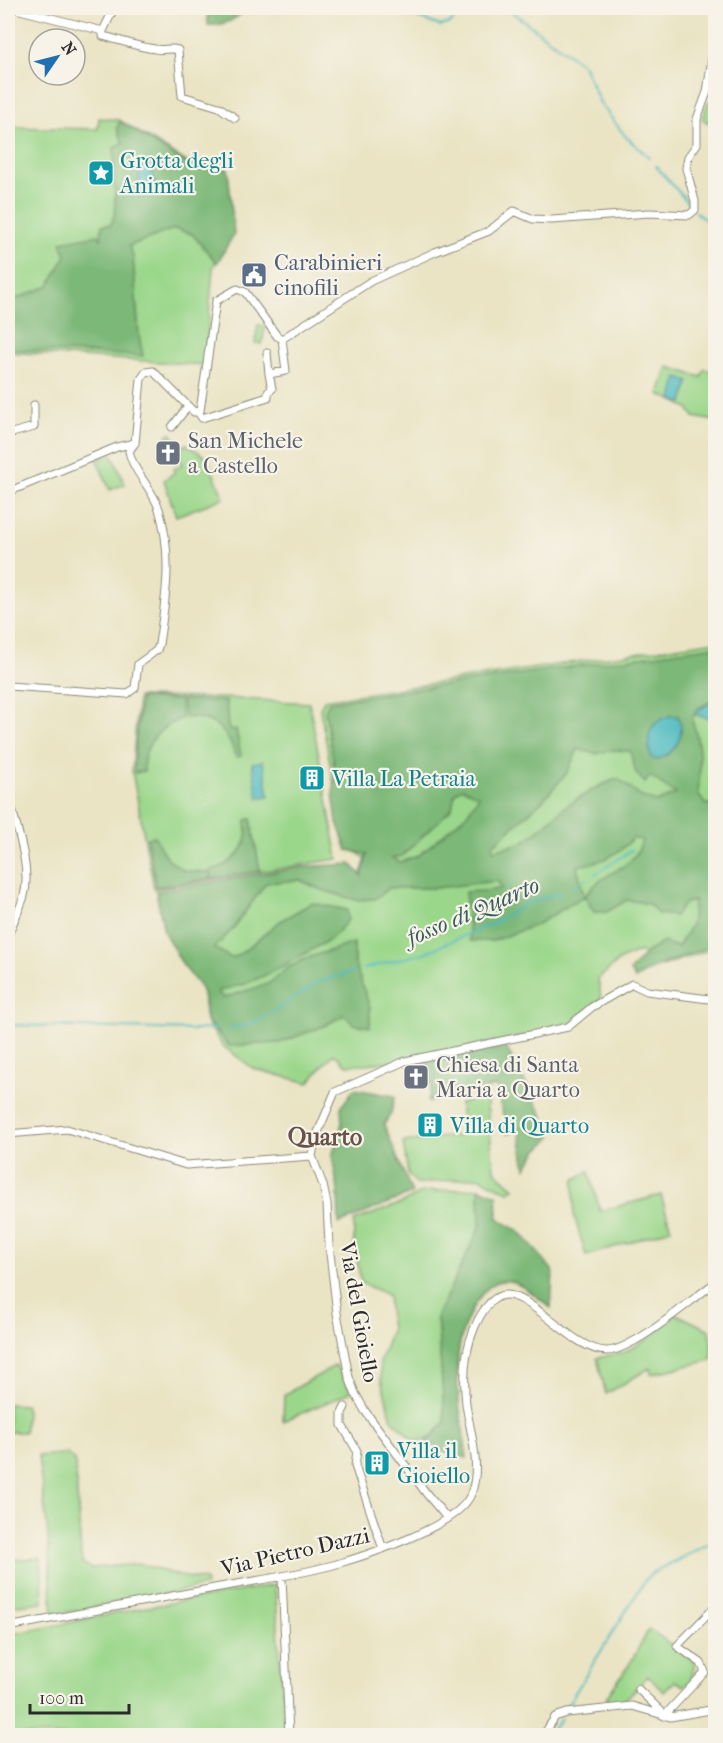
<svg xmlns="http://www.w3.org/2000/svg" width="723" height="1743" font-family="'IM FELL French Canon',serif">
	<style>
		.green { fill: #9bd78b; stroke: #63815b; stroke-width: 1.5 }
		.forest { fill: #7cb877; stroke: #547251; stroke-width: 1.5; fill-rule: evenodd }
		.water { fill: #4ab9c0; stroke: #3a7276; stroke-width: 1.5 }
		.lines { fill: none; stroke-linecap: round; stroke-linejoin: round }
		.stream { stroke: #4ab9c0; stroke-width: 2 }
		.minor-casing { stroke: #8a8878; stroke-width: 9 }
		.minor { stroke: #fff; stroke-width: 7 }
		.labels { text-anchor: middle; stroke-width: 4.5; stroke-linejoin: round; paint-order: stroke }
		.culture-label { font-size: 22px; fill: #0d838f; stroke: #f7f3e8; text-anchor: start }
		.service-label { font-size: 22px; fill: #4e5e75; stroke: #f7f3e8; text-anchor: start }
		.worship-label { font-size: 22px; fill: #5b616d; stroke: #f7f3e8; text-anchor: start }
		.street-label { font-size: 22px; fill: #2b2b2b; stroke: #f7f3e8 }
		.water-label { font-size: 24px; font-style: italic; fill: #365d5f; stroke: #f7f3e8 }
		.neighbourhood-label { font-size: 24px; font-weight: bold; fill: #66524a; stroke: #f7f3e8 }
	</style>
	<rect width="100%" height="100%" fill="#f7f3e8"/>
	<filter id="ink" filterUnits="userSpaceOnUse"><feTurbulence type="fractalNoise" baseFrequency=".0167" numOctaves="2"/><feDisplacementMap in="SourceGraphic" scale="12" xChannelSelector="R" yChannelSelector="G"/><feConvolveMatrix kernelMatrix="1 2 1 2 8 2 1 2 1" color-interpolation-filters="sRGB"/></filter>
	<filter id="wash" filterUnits="userSpaceOnUse"><feTurbulence type="fractalNoise" baseFrequency=".008" numOctaves="4" result="noise"/><feDisplacementMap in="SourceGraphic" scale="24" xChannelSelector="R" yChannelSelector="G"/><feGaussianBlur stdDeviation="1.35" result="paint"/><feColorMatrix in="noise" values="0 0 0 0 0 0 0 0 0 0 0 0 0 0 0 0 0 1.4 0 .05"/><feComposite in="paint" operator="in"/></filter>
	<g filter="url(#wash)">
		<rect width="100%" height="100%" fill="#eae4c5"/>
		<!-- green -->
		<path class="green" d="M715,98V125L702,120L708,102Z
			M99,118L119,120L187,162L208,165L221,252L213,267L205,365L8,352V127L98,129Z
			M258,325L265,326L262,344L255,343Z
			M668,367L701,377L705,369L715,373V421L694,417L688,408L659,394Z
			M171,433L180,448L187,444L207,458L224,498L176,516L164,480L175,472L174,469L183,464L176,452L178,450L176,446L174,447L167,435Z
			M112,454L125,484L110,490L97,460Z
			M715,641L716,915L708,950L663,966L640,951L620,960L598,979L601,998L568,1027L405,1061L347,1065L334,1054L322,1066L309,1083L254,1069L223,1046L206,1021L203,993L191,965L232,930L267,880L350,869L361,874L366,859L345,844L320,709L324,700Z
			M138,697L226,698L309,703L338,859L154,889L132,771Z
			M486,1097L494,1170L514,1188L509,1192L478,1177L417,1184L408,1174L403,1142L464,1135L460,1103Z
			M589,1171L600,1211L661,1195L671,1229L586,1256L574,1215V1180Z
			M479,1188L480,1227L437,1316L445,1422L430,1438L415,1442L392,1419L381,1380L380,1361L391,1331L388,1295L361,1283L354,1244V1221L402,1203L423,1192Z
			M676,1314L710,1330L712,1360L651,1374L650,1368L606,1394L597,1358L625,1352L646,1340Z
			M336,1365L351,1392L283,1421L284,1395Z
			M8,1404L26,1405L25,1432H8Z
			M67,1454L75,1461L81,1557L83,1564L91,1568L140,1564L180,1576L205,1580L206,1586L53,1615L48,1534L38,1456Z
			M41,1558L43,1602L8,1606V1560Z
			M275,1585L285,1732L229,1736L8,1735V1635L136,1609Z
			M649,1629L695,1661L691,1681L684,1686L675,1681L664,1692L648,1676L624,1701L611,1703L606,1698L629,1665Z"/>
		<!-- forest -->
		<path class="forest" d="M207,8H248C236,19 225,26 208,25Z
			M120,121L185,163L213,165L228,169L234,234L217,263L192,234L174,229L129,246L133,256L139,336L143,356L8,349V298H18L49,286L66,255L61,242L98,235L101,239L102,225H111L115,213L114,148L123,143L117,128ZM140,167L152,173L157,192L155,194L139,196Z
			M715,646V700L698,708L692,720C701,745 701,768 698,794L705,804H715V897L705,948L651,969L635,979L630,971L647,952L664,942L678,947L691,925L694,900L684,904L675,916L658,914L649,904L627,900L607,912H594L584,896L538,924L493,941H470L465,892C479,890 489,893 502,888L497,881L436,888H389L375,899L355,900L319,889L300,880L266,883L232,930L214,948L231,958C244,955 266,931 279,922C290,915 301,909 312,903L347,910L348,920L331,939L272,972L245,984L218,991L223,998L268,984L289,967L307,958L354,943V961L370,1008V1027L356,1025L344,1015L324,1026L279,1043L229,1046L214,1028L206,1021L203,993L200,987L183,965L164,932L156,891L302,867L351,864L362,876L367,854L347,850L337,822L333,793L336,776L325,711L329,702ZM578,749L596,754L613,750L630,751L636,773L645,783L650,776L676,794L656,802L640,796L618,778L597,787L566,806L534,834L521,843L494,850L492,846L543,800L567,773ZM462,788L479,796L467,814L418,856L400,862L392,858L402,856L452,808L455,793ZM633,838L642,840C636,864 620,867 602,879C595,884 590,890 584,896L577,866C602,862 616,857 633,838Z
			M140,698L180,700L182,718C160,726 141,747 144,771L135,773L134,764Z
			M182,700L226,701L228,726L230,731L236,729L241,756L236,757C228,731 214,716 185,718Z
			M251,819L260,871L212,879L211,870C225,867 242,855 246,840C248,834 246,826 246,820Z
			M155,836C160,850 170,863 184,870C190,872 201,871 209,872L210,879L156,887L147,838Z
			M506,1047L542,1114L552,1137L537,1151L526,1168L519,1129L507,1134L497,1086L428,1102L432,1085L422,1063Z
			M354,1089L395,1096L391,1113L384,1125L412,1193L339,1224L338,1190L332,1156L342,1123L341,1107Z
			M479,1188L497,1195L498,1218L522,1234L553,1271L551,1308C540,1299 527,1288 513,1282C501,1278 490,1284 482,1294C444,1343 459,1401 467,1458L443,1451L424,1440L431,1438L445,1422L437,1316L480,1227Z"/>
		<!-- water -->
		<path class="water" d="M144,166C154,169 155,182 158,191C153,196 145,197 139,196V169Z
			M677,378L689,381L683,403L672,400Z
			M715,700V724L713,720L697,715L695,712Z
			M669,716H678C687,736 675,753 657,760L651,758C646,737 647,723 669,716Z
			M263,761L269,796L258,798L252,763Z"/>
		<g class="lines">
			<!-- stream -->
			<path class="stream" d="M382,8L397,10L440,26L451,23L458,14L467,8
				M507,8L583,65L600,103L626,137L650,158
				M656,166L691,206
				M696,212L716,229
				M595,874L632,850
				M573,888L586,879
				M363,969L424,953L496,922L527,903L560,893
				M8,1025L196,1030L217,1028
				M227,1027L246,1026L262,1019L319,982L355,971
				M565,1709L644,1582L652,1573L716,1540
				M548,1736L561,1718"/>
		</g>
	</g>
	<g filter="url(#ink)">
		<g class="lines">
			<defs>
				<path id="minor" d="M12,8L103,31
					M103,31V36C120,40 137,47 155,49C163,51 170,47 178,50L182,96L219,107L235,118
					M103,31L114,8
					M267,353L269,374
					M198,412L202,418L268,397V392L272,389L269,374L286,371L282,339
					M172,427L188,406
					M8,434L34,427V405
					M8,492L117,447L135,443
					M8,686L127,694L135,688L138,664L157,650L159,644C166,597 173,555 159,509C153,489 133,472 129,451L135,443L141,379L146,372L153,371L194,412L200,411L216,301L237,289L245,292L277,336L282,339L371,281L435,252L489,231L514,211L533,219L552,220L649,213L689,215L695,210V201L686,168L688,157L697,144V119L707,92L716,32
					M8,795C15,823 32,868 24,896C20,909 13,922 8,935
					M8,1134L67,1129L186,1165L312,1156L316,1137L335,1092L405,1061L568,1027L592,1007L632,984L647,991L716,1000
					M312,1156L323,1185L327,1204L329,1245L337,1313L349,1377L355,1393L365,1411L426,1493L447,1518
					M345,1407L342,1413V1425L357,1451L355,1466L383,1549
					M282,1577L289,1736
					M8,1627C78,1614 149,1601 220,1587C258,1580 296,1575 333,1565C365,1556 459,1526 471,1494C482,1465 470,1433 466,1404C463,1378 464,1353 474,1329C479,1317 485,1305 496,1298C522,1279 571,1352 607,1351C634,1350 692,1299 716,1282
					M638,1689L664,1714
					M664,1716L705,1672L701,1663L677,1646L716,1606
					M543,1736L555,1717L567,1713L632,1706L670,1717L716,1709"/>
			</defs>
			<!-- minor casing -->
			<use href="#minor" class="minor-casing"/>
			<!-- minor -->
			<use href="#minor" class="minor"/>
		</g>
	</g>
	<!-- icons -->
	<defs>
		<symbol id="sight-square" viewBox="-11 -11 22 22"><rect x="-9" y="-9" width="18" height="18" rx="4" fill="#0f9aa8" stroke="#f7f3e8"/><path d="M0-6L1.8-2.2L6-1.7L2.9 1.2L3.7 5.4L0 3.3L-3.7 5.4L-2.9 1.2L-6-1.7L-1.8-2.2Z" fill="#fff"/></symbol>
		<symbol id="civic-square" viewBox="-11 -11 22 22"><rect x="-9" y="-9" width="18" height="18" rx="4" fill="#5c6f8a" stroke="#f7f3e8"/><path d="M-.6-6.5H3V-4.5H.6V-3L4-1V1h2V6H-6V1h2V-1L-.6-3ZM-1.2 2.5V6h2.4V2.5Z" fill="#fff"/></symbol>
		<symbol id="church-square" viewBox="-11 -11 22 22"><rect x="-9" y="-9" width="18" height="18" rx="4" fill="#6b7280" stroke="#f7f3e8"/><path d="M-1.2-6h2.4v3.5h3.3v2.4h-3.3V6h-2.4V-.1h-3.3v-2.4h3.3Z" fill="#fff"/></symbol>
		<symbol id="building-square" viewBox="-11 -11 22 22"><rect x="-9" y="-9" width="18" height="18" rx="4" fill="#0f9aa8" stroke="#f7f3e8"/><path d="M-4-6H4V6H1V3H-1V6H-4ZM-2.5-4.3h1.7v1.8h-1.7ZM.8-4.3h1.7v1.8H.8ZM-2.5-1h1.7V.8h-1.7ZM.8-1h1.7V.8H.8Z" fill="#fff"/></symbol>
	</defs>
	<g fill-rule="evenodd">
		<use href="#sight-square" x="86" y="158" width="30" height="30"/>
		<use href="#civic-square" x="239" y="260" width="30" height="30"/>
		<use href="#church-square" x="153" y="438" width="30" height="30"/>
		<use href="#building-square" x="297" y="763" width="30" height="30"/>
		<use href="#church-square" x="401" y="1062" width="30" height="30"/>
		<use href="#building-square" x="415" y="1110" width="30" height="30"/>
		<use href="#building-square" x="362" y="1448" width="30" height="30"/>
	</g>
	<g class="labels">
		<!-- culture labels -->
		<g class="culture-label">
			<text x="120" y="168">Grotta degli<tspan x="120" dy="25">Animali</tspan></text>
			<text x="332" y="786">Villa La Petraia</text>
			<text x="450" y="1133">Villa di Quarto</text>
			<text x="397" y="1458">Villa il<tspan x="397" dy="25">Gioiello</tspan></text>
		</g>
		<!-- service labels -->
		<g class="service-label">
			<text x="274" y="270">Carabinieri<tspan x="274" dy="25">cinofili</tspan></text>
		</g>
		<!-- worship labels -->
		<g class="worship-label">
			<text x="188" y="448">San Michele<tspan x="188" dy="25">a Castello</tspan></text>
			<text x="436" y="1072">Chiesa di Santa<tspan x="436" dy="25">Maria a Quarto</tspan></text>
		</g>
		<!-- street labels -->
		<g class="street-label">
			<text transform="translate(360 1312) rotate(80)" y="8">Via del Gioiello</text>
			<text transform="translate(295 1551) rotate(-13)" y="8">Via Pietro Dazzi</text>
		</g>
		<!-- water labels -->
		<g class="water-label">
			<text transform="translate(473 911) rotate(-23)" y="8">fosso di Quarto</text>
		</g>
		<!-- neighbourhood labels -->
		<g class="neighbourhood-label">
			<text x="325" y="1145">Quarto</text>
		</g>
	</g>
	<!-- margin -->
	<rect width="723" height="1743" fill="none" stroke="#f7f3e8" stroke-width="30"/>
	<!-- north arrow -->
	<g transform="translate(57 57) rotate(55)"><circle r="28" fill="#f7f3e8" stroke="#a5a39c" stroke-width="1.5"/>
	<path d="M0-4.5L10 22L0 15L-10 22Z" fill="#1f6fb2"/>
	<text y="-9" font-size="16" font-weight="bold" text-anchor="middle" fill="#2b2b2b">N</text>
	</g>
	<!-- scale -->
	<path d="M30 1704v9h99v-9" fill="none" stroke="#2b2b2b" stroke-width="3"/>
	<text x="39" y="1704" font-size="18" fill="#2b2b2b" stroke="#f7f3e8" stroke-width="4.5" paint-order="stroke">100 m</text>
</svg>
